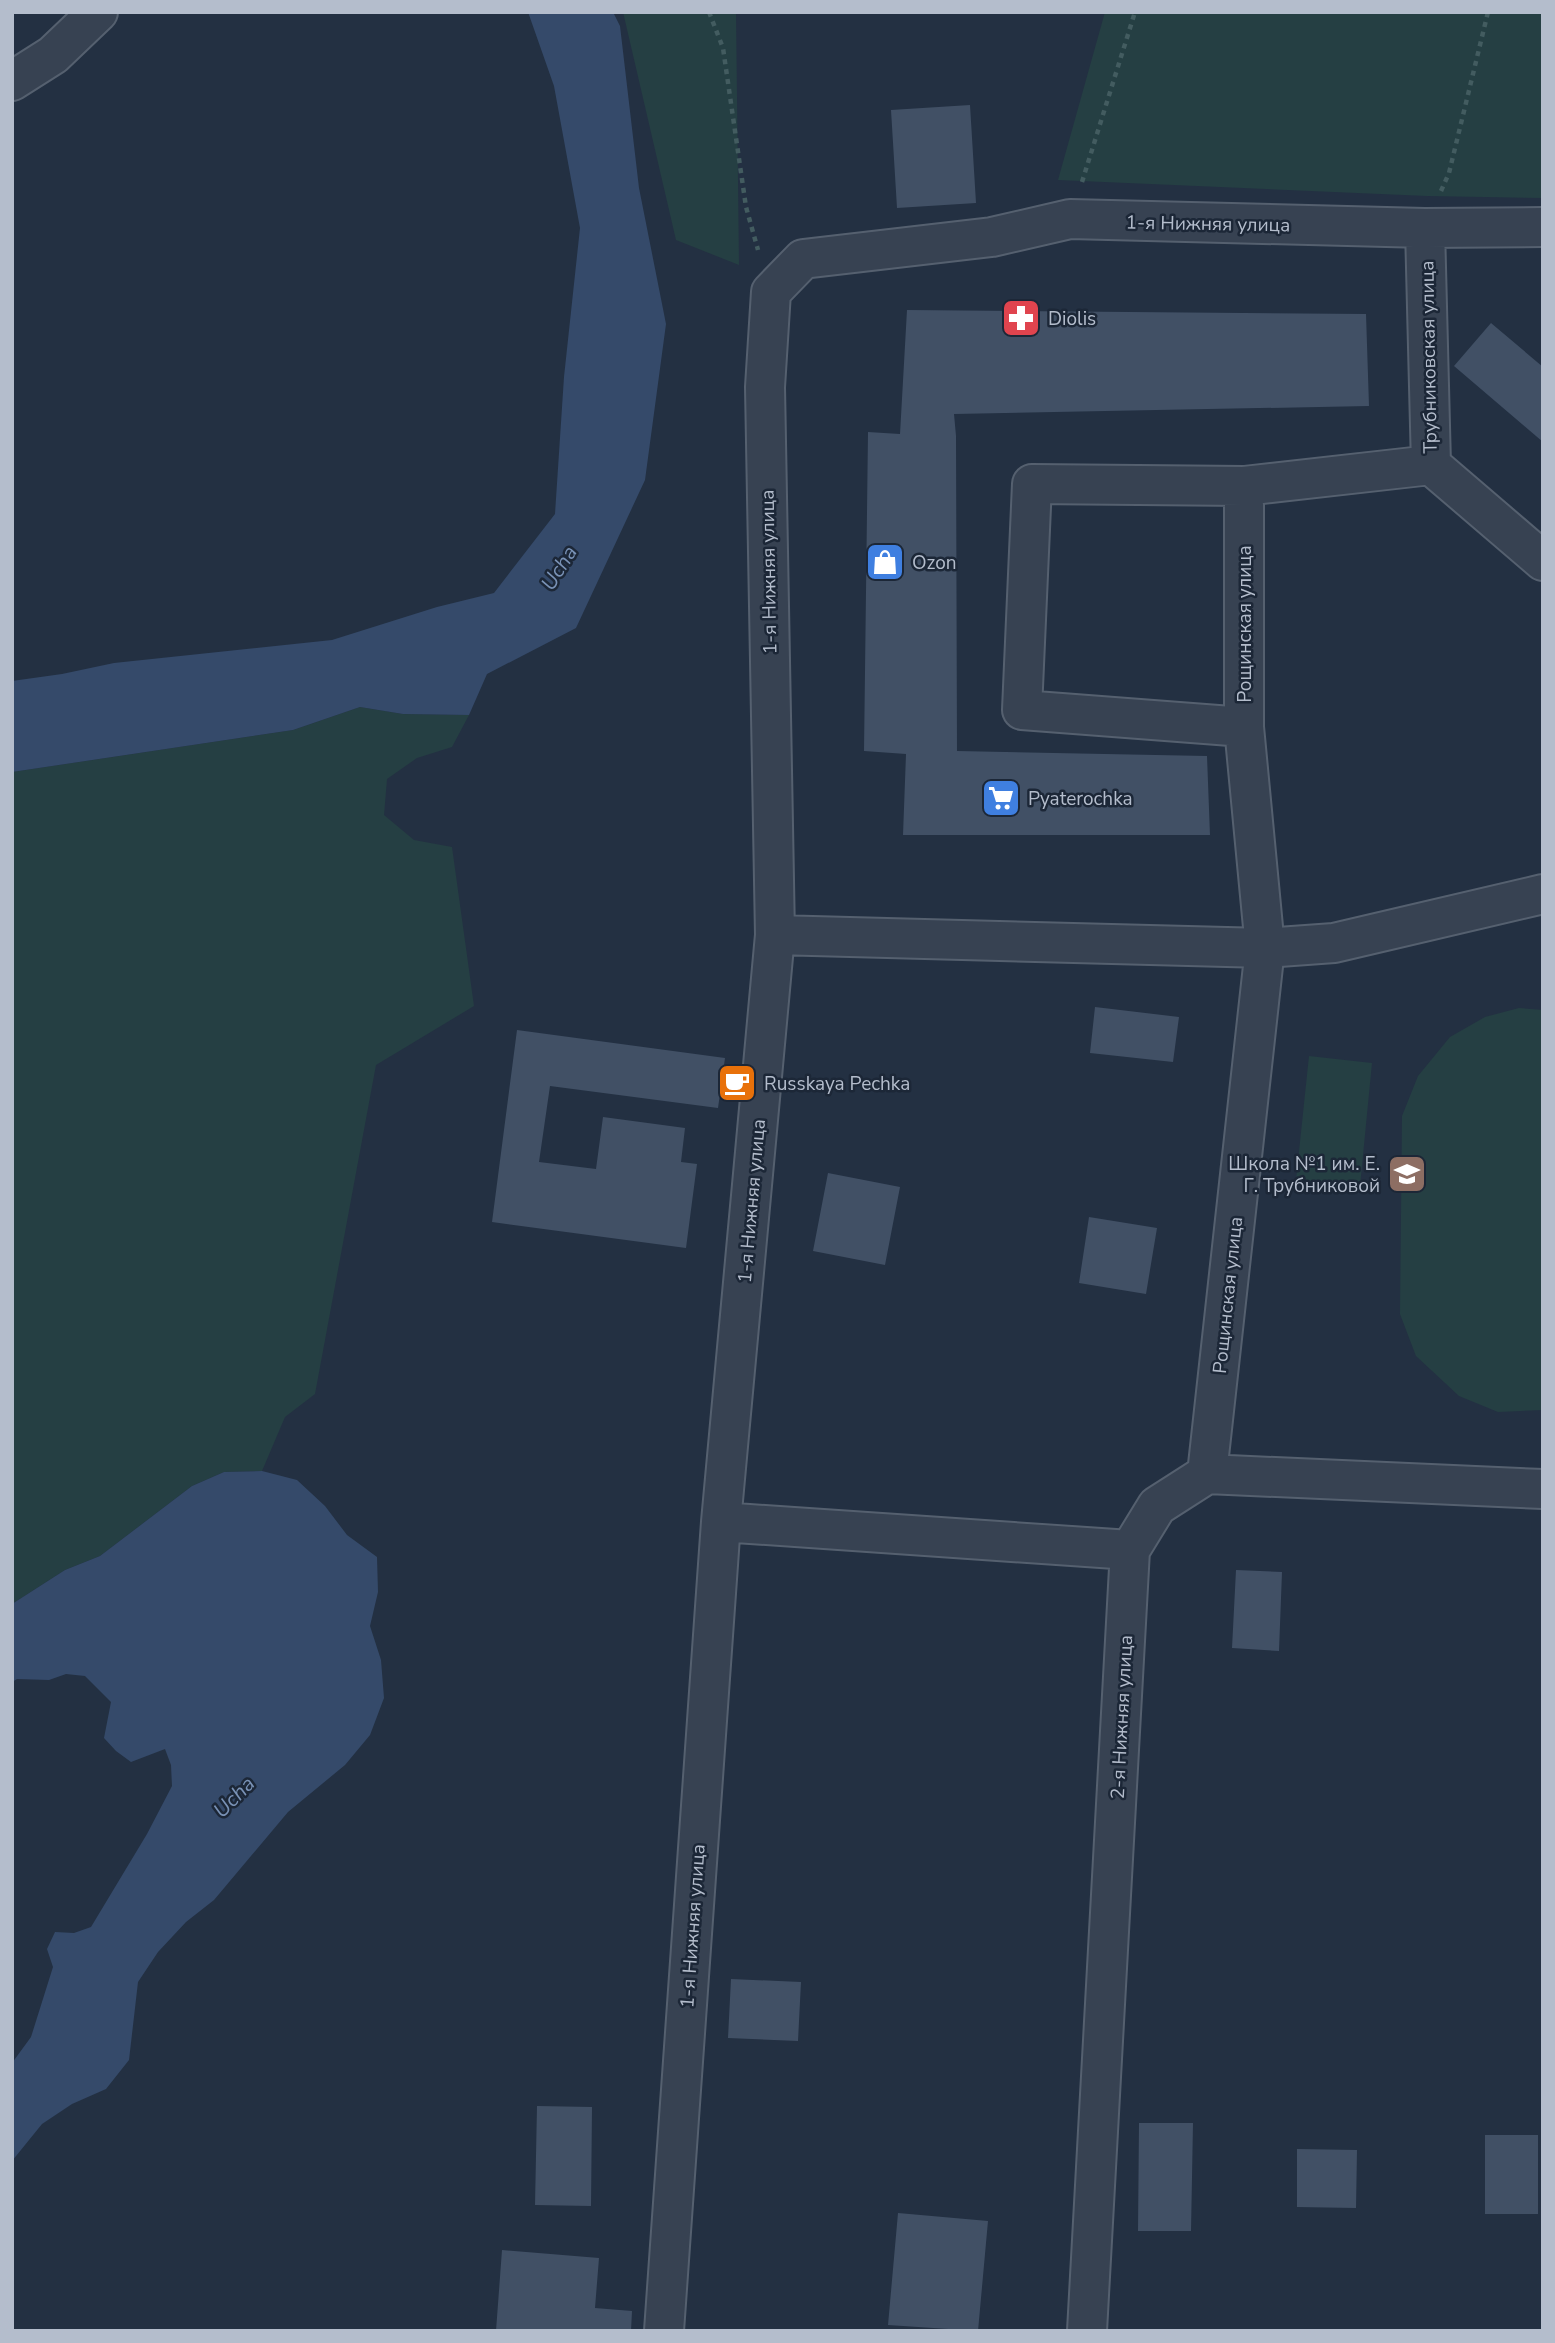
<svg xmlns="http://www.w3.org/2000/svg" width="1555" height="2343" font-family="'Nunito Sans',sans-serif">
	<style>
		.green { fill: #253f43 }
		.water { fill: #354a6a }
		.building { fill: #415065 }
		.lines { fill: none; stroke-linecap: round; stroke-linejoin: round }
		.minor-casing { stroke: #55606f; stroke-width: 42 }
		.path { stroke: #435c60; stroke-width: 4.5; stroke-dasharray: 5 5; stroke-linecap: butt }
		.minor { stroke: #374252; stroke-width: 38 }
		.labels { text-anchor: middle; stroke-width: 5; stroke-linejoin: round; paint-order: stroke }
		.street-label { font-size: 19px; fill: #b4bdcc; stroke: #1c2737 }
		.poi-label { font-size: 19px; fill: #b4bdcc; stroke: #1c2737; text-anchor: start }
		.water-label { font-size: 21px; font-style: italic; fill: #7992b6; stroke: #1c2737 }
	</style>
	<rect width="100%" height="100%" fill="#233042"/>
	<!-- green -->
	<path class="green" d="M623,12H736L739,265L676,240Z
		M1105,12H1543V198L1427,196L1058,180Z
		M360,707L403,714L469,715L452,747L417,758L387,779L384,815L414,840L452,847L474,1006L376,1065L315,1394L285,1417L262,1471L224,1472L192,1486L100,1556L65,1570L12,1604V772L293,730Z
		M1519,1008L1543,1010V1410L1498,1412L1459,1396L1416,1356L1400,1314L1402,1116L1418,1076L1450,1037L1485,1017Z
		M1309,1056L1372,1063L1360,1186L1296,1180Z"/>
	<!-- water -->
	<path class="water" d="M528,12H613L620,26L639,188L666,324L645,480L576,628L487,674L469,715L403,714L360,707L293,730L12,772V681L62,674L114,663L332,640L437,607L494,593L555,514L564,377L580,228L554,86Z
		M262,1471L297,1480L325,1506L347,1535L377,1557L378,1592L370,1626L381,1660L384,1698L370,1735L345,1765L288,1812L214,1900L186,1922L158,1952L138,1982L129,2060L106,2089L72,2104L42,2124L12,2161V2063L31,2037L53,1967L47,1949L55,1932L74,1933L91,1927L147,1834L172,1786L171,1765L165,1749L131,1762L116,1751L104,1738L111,1702L85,1676L66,1674L49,1680L17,1679L12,1682V1604L65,1570L100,1556L192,1486L224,1472Z"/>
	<!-- building -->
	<path class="building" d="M970,105L976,203L897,208L891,110Z
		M907,310L1366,314L1369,406L954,414L956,436L957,751L1207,756L1210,835H903L906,754L864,751L868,432L900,434Z
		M1491,323L1543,367V442L1454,366Z
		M1095,1007L1179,1017L1173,1062L1090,1053Z
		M517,1030L725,1058L718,1108L550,1086L539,1162L596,1169L603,1117L685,1128L681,1162L697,1164L686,1248L492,1222Z
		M828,1173L900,1187L885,1265L813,1251Z
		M1089,1217L1157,1228L1146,1294L1079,1283Z
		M1236,1570L1282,1572L1279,1651L1232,1648Z
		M731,1979L801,1982L798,2041L728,2038Z
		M537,2106L592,2107L591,2206L535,2205Z
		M1139,2123H1193L1191,2231H1138Z
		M1485,2135H1538V2214H1485Z
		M1297,2149L1357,2150L1356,2208L1297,2207Z
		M898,2213L988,2221L978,2331L888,2325Z
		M502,2250L599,2258L595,2308L632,2311L631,2331H496Z"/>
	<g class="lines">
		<defs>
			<path id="minor" d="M12,81L53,55L98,12
				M1425,228L1431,465L1543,561
				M1244,727L1022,710L1032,484L1244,486
				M775,935L1265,948L1334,943L1543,894
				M1207,1474L1265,948L1244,727V486L1431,465
				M721,1522L775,935L765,387L771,292L803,259L992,237L1070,219L1425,228L1543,227
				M664,2331L721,1522L1130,1550
				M1087,2331L1130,1550L1157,1506L1207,1474L1543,1489"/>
		</defs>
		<!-- minor casing -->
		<use href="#minor" class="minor-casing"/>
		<!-- path -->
		<path class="path" d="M709,12L723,48L746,207L758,250
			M1542,12H1543
			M1082,182L1135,12
			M1441,191L1449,173L1488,12"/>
		<!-- minor -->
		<use href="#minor" class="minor"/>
	</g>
	<!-- icons -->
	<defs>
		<symbol id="pharmacy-square" viewBox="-11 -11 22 22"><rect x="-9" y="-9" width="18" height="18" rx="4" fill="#e0444e" stroke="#1c2737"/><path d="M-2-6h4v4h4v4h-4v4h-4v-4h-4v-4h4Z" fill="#fff"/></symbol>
		<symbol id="shop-square" viewBox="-11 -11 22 22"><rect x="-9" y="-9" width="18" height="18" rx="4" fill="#3f7fe0" stroke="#1c2737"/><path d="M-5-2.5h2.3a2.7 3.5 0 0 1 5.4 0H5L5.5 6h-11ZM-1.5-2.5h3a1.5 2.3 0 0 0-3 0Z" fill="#fff"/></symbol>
		<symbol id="supermarket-square" viewBox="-11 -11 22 22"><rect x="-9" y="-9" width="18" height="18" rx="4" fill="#3f7fe0" stroke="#1c2737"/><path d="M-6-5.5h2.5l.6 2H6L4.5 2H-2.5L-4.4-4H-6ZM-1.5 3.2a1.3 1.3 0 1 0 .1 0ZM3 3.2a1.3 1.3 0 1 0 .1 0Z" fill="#fff"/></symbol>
		<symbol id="cafe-square" viewBox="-11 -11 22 22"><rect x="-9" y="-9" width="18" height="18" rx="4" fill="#e8710a" stroke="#1c2737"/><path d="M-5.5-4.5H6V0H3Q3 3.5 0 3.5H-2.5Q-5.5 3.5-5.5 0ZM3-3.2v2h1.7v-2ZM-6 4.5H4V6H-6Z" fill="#fff"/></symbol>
		<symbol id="school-square" viewBox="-11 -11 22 22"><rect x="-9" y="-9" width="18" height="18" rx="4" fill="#8d6e63" stroke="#1c2737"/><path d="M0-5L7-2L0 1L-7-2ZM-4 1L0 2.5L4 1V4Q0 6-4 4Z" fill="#fff"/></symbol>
	</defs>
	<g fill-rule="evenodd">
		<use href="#pharmacy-square" x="999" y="296" width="44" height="44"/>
		<use href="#shop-square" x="863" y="540" width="44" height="44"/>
		<use href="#supermarket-square" x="979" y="776" width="44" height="44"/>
		<use href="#cafe-square" x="715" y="1061" width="44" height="44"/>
		<use href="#school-square" x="1385" y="1152" width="44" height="44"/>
	</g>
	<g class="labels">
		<!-- street labels -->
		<g class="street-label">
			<text transform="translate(1208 223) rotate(1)" y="7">1-я Нижняя улица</text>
			<text transform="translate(1428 357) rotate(-91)" y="7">Трубниковская улица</text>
			<text transform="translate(768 572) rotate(-91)" y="7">1-я Нижняя улица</text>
			<text transform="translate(1244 624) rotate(-90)" y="7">Рощинская улица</text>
			<text transform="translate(751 1201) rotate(-85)" y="7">1-я Нижняя улица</text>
			<text transform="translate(1227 1295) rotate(-84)" y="7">Рощинская улица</text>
			<text transform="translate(1121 1717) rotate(-87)" y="7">2-я Нижняя улица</text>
			<text transform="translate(692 1926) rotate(-86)" y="7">1-я Нижняя улица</text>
		</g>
		<!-- poi labels -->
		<g class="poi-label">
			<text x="1048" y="325">Diolis</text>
			<text x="912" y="569">Ozon</text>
			<text x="1028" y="805">Pyaterochka</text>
			<text x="764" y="1090">Russkaya Pechka</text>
			<text x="1380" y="1170" text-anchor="end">Школа №1 им. Е.<tspan x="1380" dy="22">Г. Трубниковой</tspan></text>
		</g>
		<!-- water labels -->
		<g class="water-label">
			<text transform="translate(559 568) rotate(-58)" y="7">Ucha</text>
			<text transform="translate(234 1797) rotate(-45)" y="7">Ucha</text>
		</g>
	</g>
	<!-- border -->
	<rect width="1555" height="2343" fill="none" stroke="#b4bdcc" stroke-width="28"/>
</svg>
